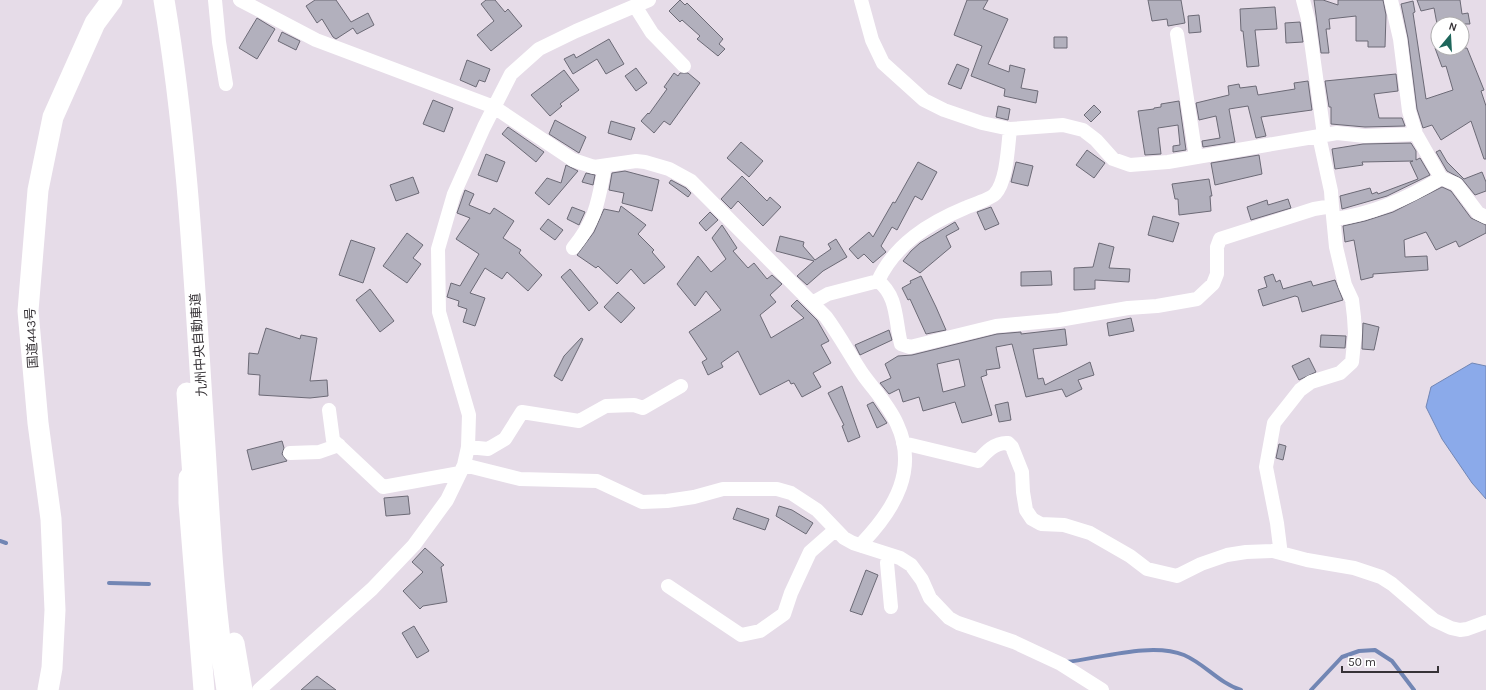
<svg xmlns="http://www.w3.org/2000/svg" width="1486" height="690" font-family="Karla,'Noto Sans JP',sans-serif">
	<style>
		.water { fill: #8baaea; stroke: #7286b4 }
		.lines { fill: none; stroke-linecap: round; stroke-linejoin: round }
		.stream { stroke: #7286b4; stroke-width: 4 }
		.building { fill: #b2b0bd; stroke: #6c6a76; fill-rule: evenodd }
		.minor { stroke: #fff; stroke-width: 14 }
		.highway { stroke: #fff; stroke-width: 21 }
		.labels { text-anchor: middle; stroke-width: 3.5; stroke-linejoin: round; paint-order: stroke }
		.street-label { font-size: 13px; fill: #373337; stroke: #fff }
	</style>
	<rect width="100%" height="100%" fill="#e6dce8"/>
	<!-- water -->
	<path class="water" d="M1472,363L1486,366V499L1472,483L1442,439L1426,407L1431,387Z"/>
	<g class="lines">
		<!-- stream -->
		<path class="stream" d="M0,541L6,543
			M109,583L149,584
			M1066,662C1101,658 1152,642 1184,655C1205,664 1219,683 1241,690
			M1311,690L1342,657L1359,651L1375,650L1392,661L1414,690"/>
	</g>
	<!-- building -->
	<path class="building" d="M315,0H336L351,22L368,13L374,25L357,34L353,28L336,39L333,37L322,19L317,23L306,6Z
		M486,0H495L505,12L508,9L522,26L491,51L477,35L494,21L481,4Z
		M680,0L685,5L687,3L723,39L719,44L725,49L718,56L697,39L700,36L682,20L680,22L669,11Z
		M967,0H988L983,9L1008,19L988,64L1009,72L1010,65L1025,69L1021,88L1038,91L1036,103L1004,96L1005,89L971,76L982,46L954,35Z
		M1148,0H1181L1185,23L1168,26L1167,19L1152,21Z
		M1314,0H1323L1338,5V0H1383L1386,15L1385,47H1368V41H1356V16L1329,19L1330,29H1326L1329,53H1321Z
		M1417,0H1460L1462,14L1468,13L1470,24H1437L1434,8L1421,11Z
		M1413,1L1415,12L1413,13L1426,99L1453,90L1446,66L1442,67L1435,48H1467L1484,90L1481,91L1486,106V159H1484L1471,121L1441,140L1432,125L1423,128L1417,109L1408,38L1401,4Z
		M1275,7L1277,29L1255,30L1259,66L1247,67L1243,31H1241L1240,9Z
		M1199,15L1201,32L1189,33L1188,16Z
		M257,18L275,29L257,59L239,48Z
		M1300,22L1303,42L1286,43L1285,23Z
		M282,32L300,41L296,50L278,41Z
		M1054,37H1067V48H1054Z
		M609,39L624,64L606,74L597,59L573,74L564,59L574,54L576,58Z
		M467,60L490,69L485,82L479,80L476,87L460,80Z
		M957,64L969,69L961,89L948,84Z
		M636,68L647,83L636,91L625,76Z
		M564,70L579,90L560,104L562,106L550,116L531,95Z
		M674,73L678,76L680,73H688L700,83L670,125L664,121L654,133L641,121L648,113L649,114L667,89L664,87Z
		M1396,74L1398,91L1374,94L1379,118H1402L1405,126L1365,127L1331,124V107H1329L1325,81Z
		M1308,81L1312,110L1261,117L1266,136L1256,138L1248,106L1229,109L1235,142L1203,147L1202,141L1220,138L1216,116L1199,120L1196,103L1229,95L1228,86L1239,84L1240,88L1256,86L1258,95L1295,89L1294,83Z
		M433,100L453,108L444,132L423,124Z
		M1179,101L1186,150L1173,152V146L1180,145L1178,125L1158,128L1161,154L1145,155L1138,111L1154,109V108L1161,107V104Z
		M1094,105L1101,112L1091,122L1084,115Z
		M998,106L1010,109L1008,120L996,117Z
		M555,120L586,137L579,153L549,134Z
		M611,121L635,128L631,140L608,133Z
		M508,127L544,152L536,162L502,134Z
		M741,142L763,161L749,177L727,158Z
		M1411,143L1416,151V160L1420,158L1430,175L1387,196L1342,209L1340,196L1370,188L1372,194L1377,192L1378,194L1418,179L1410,162L1413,161L1362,162L1363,165L1335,169L1332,149L1363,144Z
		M1087,150L1105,163L1094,178L1076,165Z
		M1440,150L1447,162L1464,179L1482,172L1486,182V191L1475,195L1462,179L1447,171L1436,152Z
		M486,154L505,162L497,182L478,175Z
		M1259,155L1262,174L1215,185L1211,163Z
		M918,162L937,172L922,200L915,196L897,230L892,227L881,246L886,252L873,263L864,254L858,259L849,249L869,232L873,237L893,202L895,203Z
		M1016,162L1033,166L1028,186L1011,182Z
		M566,165L578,171L549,205L535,193L547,178L561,183Z
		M625,171L659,180L652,211L622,203L624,193L609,190L612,173Z
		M586,173L595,175L593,185L582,182Z
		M742,176L767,201L770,197L781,207L763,226L738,201L731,209L721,199Z
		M413,177L419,193L396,201L390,185Z
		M1209,179L1212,196H1210L1211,211L1179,215L1178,199H1175L1172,184Z
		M671,180L686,188L691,193L688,197L669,183Z
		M1442,187L1451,191L1471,218L1486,225V233L1459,247L1456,241L1436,250L1426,232L1404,240L1405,257L1427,256L1428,270L1373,274V277L1361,280L1354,240L1345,242L1343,226L1365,221L1393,212Z
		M465,190L474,194L469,205L490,214L494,208L514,221L503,238L521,250L519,253L542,275L528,291L507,272L502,279L485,268L470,293L485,298L475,326L463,322L467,309L458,306L459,301L447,297L451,283L460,286L479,254L456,239L470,218L457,213Z
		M1288,199L1291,208L1251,220L1247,207L1267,200L1268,205Z
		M621,206L646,225L638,234L654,250L652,252L665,267L644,284L631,269L617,284L598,266L596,268L577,255L594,232L604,209L619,212Z
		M572,207L585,212L579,225L567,219Z
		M991,207L999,224L985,230L977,212Z
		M710,212L718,220L706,231L699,223Z
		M1153,216L1179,223L1173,242L1148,235Z
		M548,219L563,230L555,240L540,229Z
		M955,222L959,229L946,236L951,247L920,273L903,261L911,251L920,243Z
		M722,225L737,248L733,251L748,268L754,263L767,279L772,275L782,284L770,295L776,302L760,315L771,338L804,318L791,306L797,300L817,320L829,341L821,345L831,363L813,373L821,387L802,397L794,383L791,384L789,380L760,395L738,351L721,363L723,367L708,375L702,362L707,359L689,332L721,310L706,291L695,306L677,284L698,256L711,272L726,259L712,238Z
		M407,233L423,245L413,258L421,264L407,283L383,266Z
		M780,236L804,242L803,246L815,260L831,249L828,244L836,239L847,257L823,271L807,285L797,276L814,261L776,251Z
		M351,240L375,248L363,283L339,275Z
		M1099,243L1114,247L1109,268L1130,269L1129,282L1095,280V289L1074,290V268L1093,267Z
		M570,269L598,303L589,311L561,277Z
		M1051,271L1052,285L1021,286V272Z
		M1273,274L1276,282L1280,280L1283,289L1311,281L1313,286L1335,280L1343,300L1302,312L1298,297L1295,296L1263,306L1258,290L1267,287L1264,277Z
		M921,276L936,307L946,330L926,334L910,299L908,300L902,288L911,283L910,281Z
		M370,289L394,321L380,332L356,300Z
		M618,292L635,308L621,323L604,307Z
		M1131,318L1134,331L1109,336L1107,323Z
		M1363,323L1379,327L1374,350L1362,349Z
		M266,328L300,339L301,335L317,338L310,381L327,380L328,396L310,398L259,395L260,375L248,374L249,353L258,354Z
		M1065,329L1067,345L1033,349L1038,379L1043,378L1045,385L1090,362L1094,375L1078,380L1082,389L1066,397L1062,389L1026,397L1012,344L996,347L1000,368L986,370L987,375L981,377L992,415L962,423L955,402L923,411L919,397L903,402L899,389L889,394L880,383L891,378L885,364L898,356L912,355L997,334L1021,332V334ZM959,359L965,386L943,392L937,364Z
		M889,330L892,340L860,355L855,345Z
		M1321,335L1346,336L1345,348L1320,347Z
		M581,338L583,339L562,381L554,376L564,356Z
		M1309,358L1316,372L1299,380L1292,366Z
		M842,386L860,437L848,442L842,426L844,425L828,393Z
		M873,402L887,423L877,428L867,405Z
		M1008,402L1011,420L999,422L995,405Z
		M282,441L284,448L282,454L287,461L252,470L247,450Z
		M1279,444L1286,446L1283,460L1276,458Z
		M408,496L410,514L386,516L384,498Z
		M779,506L792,510L813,523L806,534L776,516Z
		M737,508L769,519L765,530L733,519Z
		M425,548L444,565L441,567L447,602L423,606L420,609L403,591L423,572L412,562Z
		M866,570L878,575L862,615L850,611Z
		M414,626L429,651L417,658L402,633Z
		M317,676L336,690H301Z"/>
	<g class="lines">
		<!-- minor -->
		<path class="minor" d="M215,0L219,42L226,84
			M240,0L316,40L494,107L573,160L594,167L636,161L645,162L669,169L691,181L826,317C840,336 851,357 864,376C875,391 889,406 897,424C918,469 895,508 864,541L862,546
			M861,0L872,40L883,63L924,100L944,110L982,123L1010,129L1063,125L1083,130L1096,140L1113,159L1130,165L1168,162L1337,133L1365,136L1416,134
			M1303,0L1308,19L1324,135
			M1391,0L1400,39L1409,111L1416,134L1441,178L1456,184L1478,213L1486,217
			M635,6L652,33L684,66
			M1177,34L1196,157
			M1335,219C1372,214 1409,198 1441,178
			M573,248C597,219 598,201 605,166
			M878,281C895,244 929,223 965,208C971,205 991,199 995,194C1007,181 1008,146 1010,129
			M812,303L828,294L878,281C898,296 895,321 901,344L910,347L996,326L1059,320L1128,308L1157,306L1197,299L1213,284L1217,274V247L1220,239L1314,209L1332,206L1331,191L1319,136
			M329,410L333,440L383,487L460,473
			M903,443L978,461C986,452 995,442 1008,443L1012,447L1022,472L1023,492L1026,510L1032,519L1041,524L1064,525L1090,533L1130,556L1147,569L1177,576L1201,564L1227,555L1246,552L1273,551L1307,560L1354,568L1381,577L1392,584L1434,620L1451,628L1460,630L1467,629L1486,622
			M468,447L488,449L505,439L522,412L579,421L606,406L634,405L643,408L681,386
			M290,453L319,452L339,445
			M464,465L520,479L597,481L642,502L667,501L694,497L723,489H777L791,493L817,510L844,538L853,543L900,558L911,565L922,580L930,598L949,618L958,623L1014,642L1061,664L1102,690
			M1279,552L1280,547L1277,523L1266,467L1274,423L1300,390L1311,382L1340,373L1352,362L1355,333L1354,317L1352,300L1345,285L1336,247L1332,206
			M889,555L887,563L891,607
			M668,586L741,635L760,631L784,614L791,593L810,552L835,530
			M259,690L372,589L414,545L447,500L464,465L468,447L469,415L439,312L438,249L454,194L484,127L511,74L539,49L576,31L649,0"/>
		<!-- highway -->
		<path class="highway" d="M164,0C189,148 195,298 205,447C210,528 214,610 227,690
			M187,393L194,491
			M189,478V503L204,690
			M234,643L242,690
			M48,690L52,668L55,610L51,519L38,423L28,311L38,190L53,117L95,23L112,0"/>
	</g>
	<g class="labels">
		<!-- street labels -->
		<g class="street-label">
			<text transform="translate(31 338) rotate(-93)" y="5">国道443号</text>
			<text transform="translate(198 345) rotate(-94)" y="5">九州中央自動車道</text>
		</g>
	</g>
	<!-- north arrow -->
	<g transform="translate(1450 36) rotate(18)"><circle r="19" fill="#ffffff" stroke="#afadaf"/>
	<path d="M0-3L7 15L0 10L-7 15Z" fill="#1e665b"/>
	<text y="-6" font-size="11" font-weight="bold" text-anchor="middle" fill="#373337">N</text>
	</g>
	<!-- scale -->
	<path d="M1342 666v6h96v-6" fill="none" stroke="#373337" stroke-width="2"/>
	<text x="1348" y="666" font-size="12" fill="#373337" stroke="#ffffff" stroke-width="3" paint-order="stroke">50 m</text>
</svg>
